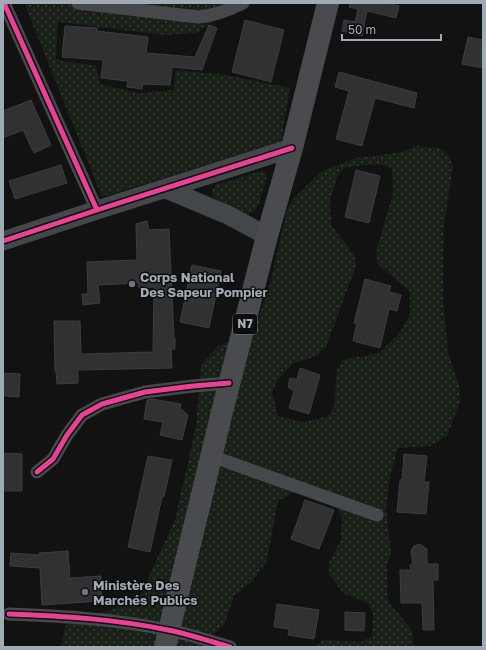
<svg xmlns="http://www.w3.org/2000/svg" width="486" height="650" font-family="'Golos Text',sans-serif">
	<style>
		.grass { fill: url(#grass-dots); fill-rule: evenodd }
		.building { fill: #313134; stroke: #3b3d40 }
		.lines { fill: none; stroke-linecap: round; stroke-linejoin: round }
		.street { stroke: #46494c; stroke-width: 13 }
		.secondary { stroke: #44474a; stroke-width: 19 }
		.highway { stroke: #494b4e; stroke-width: 22 }
		.cycleway-casing { stroke: #0d0d0e; stroke-width: 8 }
		.cycleway { stroke: #ea4096; stroke-width: 5 }
		.poi-dot { fill: #6f757d; stroke: #0d0d0e; stroke-width: 1.5 }
		.labels { text-anchor: middle; stroke-width: 3; stroke-linejoin: round; paint-order: stroke }
		.shield { fill: #0d0d0e; stroke: #757c84; stroke-width: 1 }
		.shield-label { font-size: 12px; font-weight: bold; fill: #a1abb6 }
		.poi-label { font-size: 13px; font-weight: bold; fill: #a1abb6; stroke: #0d0d0e; text-anchor: start }
	</style>
	<defs>
		<pattern id="grass-dots" width="8" height="8" patternUnits="userSpaceOnUse"><rect width="8" height="8" fill="#182018"/><path d="M2 2h.1M6 6h.1" fill="none" stroke="#363e37" stroke-width="1.8" stroke-linecap="round"/></pattern>
	</defs>
	<rect width="100%" height="100%" fill="#121213"/>
	<!-- grass -->
	<path class="grass" d="M24,3H248L219,18L197,33L164,35L58,22L56,58L61,61L96,65L100,84L138,93L174,90L175,70L226,75L290,88L281,142L102,197Z
		M415,146L440,148L449,155L453,166L444,225L443,298L448,352L460,388V402L447,436L430,446L398,448L390,477L386,509L391,553L387,564L388,601L412,630L414,647H315L323,640L361,642L372,636L373,612L366,602L343,593L329,574V562L341,540L342,516L323,492L298,490L278,501L267,561L253,581L234,596L224,625L199,647H61L65,628L70,618L82,614L105,612L139,598L175,520L196,426L201,365L217,347L250,332L256,326L271,280L287,209L294,198L321,172L356,158L404,152ZM381,164L392,169L393,193L376,252L377,264L410,291V315L397,336L379,353L342,360L337,370L334,407L327,417L303,422L278,416L272,392L277,381L294,363L317,356L326,347L356,266L354,254L331,225L330,201L337,177L346,167Z
		M261,171L265,173L267,177L259,204L255,211L248,214L219,201L212,196V191L216,185Z"/>
	<!-- building -->
	<path class="building" d="M350,3H387L399,6L396,18L367,11L362,36L342,31L344,20L355,22L358,9L349,7Z
		M245,20L284,30L271,82L232,72Z
		M209,25L217,28L202,70L172,67L170,85L143,84L142,89L127,87L128,81L101,78L103,60L62,57L65,26L97,28V31L148,37L146,53L195,57Z
		M468,37L483,40V68L462,64Z
		M339,72L417,93L414,108L375,98L362,146L336,139L349,91L335,87Z
		M31,100L51,145L34,153L23,130L3,138V111Z
		M61,165L67,183L15,199L9,181Z
		M356,170L380,176L369,223L345,217Z
		M147,221L149,230L169,229L174,338H175V349H171L172,368L78,370V383L57,384L56,371H55L54,321H80L81,354L153,352L154,287L139,288L138,283L98,285L100,303L83,305L82,294H88L87,262L137,260L136,224Z
		M192,265L221,271L209,328L180,322Z
		M365,279L391,286L389,292L401,295L397,311L389,309L380,348L353,341L357,323H354Z
		M300,368L320,375L309,414L289,408L294,391L288,387L290,378L297,379Z
		M3,373L20,374L19,397L3,396Z
		M152,399L181,404L180,408L188,415L182,440L160,435L163,422L144,419L147,400Z
		M3,453L22,454V491H3Z
		M404,454L427,456L424,482H429L426,514L397,512L400,480H402Z
		M148,456L172,460L164,497H162L150,552L128,547Z
		M305,500L334,510L319,549L291,539Z
		M420,544L427,549V564H438V580H433L434,630H423L422,603H401L400,570H411L410,565H413L411,551L414,546Z
		M68,551L70,578L101,576L102,601L42,605L40,568L10,566L11,553L39,555V553Z
		M277,604L319,610L314,639L288,635L289,629L274,627Z
		M345,612L365,613L364,631L345,630Z"/>
	<g class="lines">
		<!-- street -->
		<path class="street" d="M4,3L97,210
			M78,3L198,17C214,16 229,10 243,3
			M211,456L377,515
			M37,472L53,459L67,435L82,415L102,404L145,392L193,386L229,383
			M9,614C62,616 116,619 168,630C189,634 209,641 230,647"/>
		<!-- secondary -->
		<path class="secondary" d="M166,189L228,215L267,236
			M3,241L97,210L292,148"/>
		<!-- highway -->
		<path class="highway" d="M165,647L222,412L267,236L292,148L328,3"/>
		<defs>
			<path id="cycleway" d="M4,3L97,210
				M3,241L97,210L292,148
				M37,472L53,459L67,435L82,415L102,404L145,392L193,386L229,383
				M9,614C62,616 116,619 168,630C189,634 209,641 230,647"/>
		</defs>
		<!-- cycleway casing -->
		<use href="#cycleway" class="cycleway-casing"/>
		<!-- cycleway -->
		<use href="#cycleway" class="cycleway"/>
	</g>
	<!-- markers -->
	<g class="poi-dot">
		<circle cx="132" cy="284" r="4"/>
		<circle cx="85" cy="592" r="4"/>
	</g>
	<g class="labels">
		<!-- shield labels -->
		<rect class="shield" x="233" y="314" width="24" height="20" rx="3"/>
		<g class="shield-label">
			<text x="245" y="328">N7</text>
		</g>
		<!-- poi labels -->
		<g class="poi-label">
			<text x="140" y="282">Corps National<tspan x="140" dy="15">Des Sapeur Pompier</tspan></text>
			<text x="93" y="590">Ministère Des<tspan x="93" dy="15">Marchés Publics</tspan></text>
		</g>
	</g>
	<!-- border -->
	<rect width="486" height="650" fill="none" stroke="#a1abb6" stroke-width="8"/>
	<!-- scale -->
	<path d="M342 34v6h99v-6" fill="none" stroke="#a1abb6" stroke-width="2"/>
	<text x="348" y="34" font-size="12" fill="#a1abb6" stroke="#0d0d0e" stroke-width="3" paint-order="stroke">50 m</text>
</svg>
